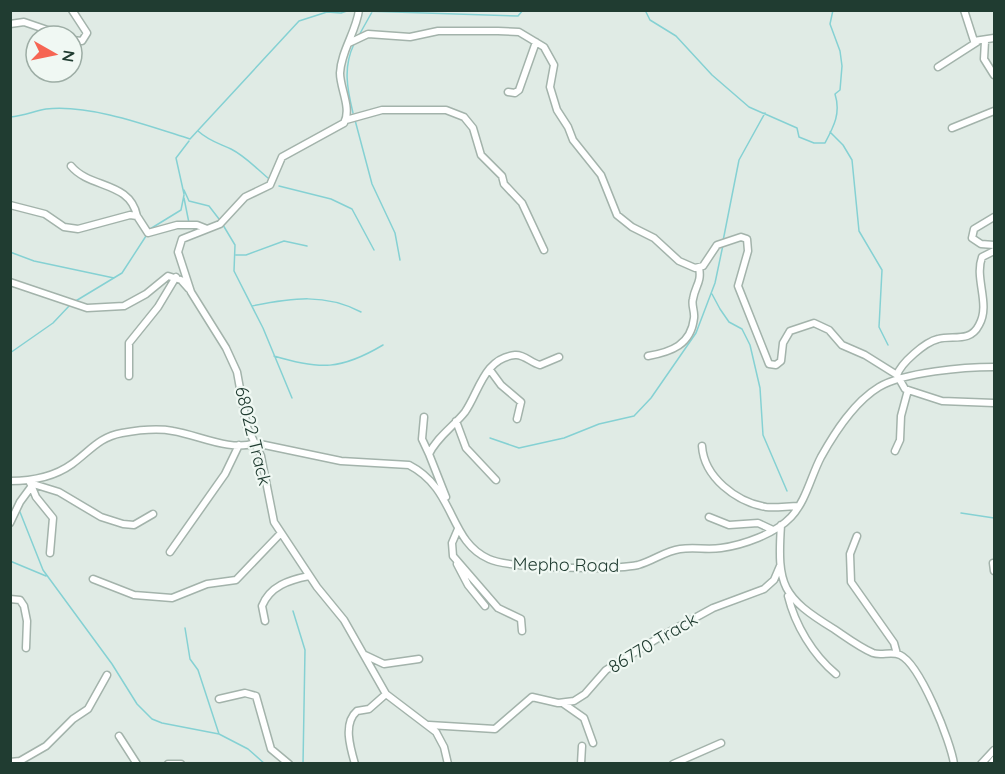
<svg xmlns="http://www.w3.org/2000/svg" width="1005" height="774" font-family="Quicksand,sans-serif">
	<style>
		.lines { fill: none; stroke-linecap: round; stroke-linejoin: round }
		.stream { stroke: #85d1d3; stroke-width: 1.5 }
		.minor-casing { stroke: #a3b3ab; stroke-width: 9 }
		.minor { stroke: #fff; stroke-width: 6 }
		.labels { text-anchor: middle; stroke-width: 4.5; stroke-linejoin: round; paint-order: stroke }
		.street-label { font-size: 18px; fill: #203c31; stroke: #f0f8f3 }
	</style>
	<rect width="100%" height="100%" fill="#e0ebe5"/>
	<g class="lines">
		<!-- stream -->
		<path class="stream" d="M645,10L650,20L676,36L712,75L749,107L797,128L799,137L814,143H825C834,126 841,113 835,94L840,90L842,66L840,51L830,24L833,10
			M363,11L518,16L523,10
			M358,37L372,12
			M353,113C347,88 343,67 354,44
			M10,117C24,116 34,111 46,109C90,104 149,126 190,139L299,21L327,12L341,13L350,10
			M355,120L372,184L395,233L400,260
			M198,131C209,141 218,143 231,149C245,156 256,168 268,178
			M830,132L843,145L852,160L859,231L882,270L879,327L888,345
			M279,186L331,199L352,209L374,250
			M184,190L189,201L209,206L219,219
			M184,194L176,158L189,141
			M184,198L189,223
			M223,225L235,245L234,271L263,328L292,398
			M150,229L181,210L184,195
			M723,241L739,160L765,113
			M176,250L179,240
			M10,252L34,261L114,278
			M236,255H246L284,241L307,246
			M712,294L720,309L729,322L742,329L750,345L760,388L763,435L787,491
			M74,302L122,273L146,236
			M252,306C292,298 325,293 361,312
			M10,353L53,323L70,305
			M274,356C320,370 341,370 383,345
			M490,438L519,448L564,438L599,424L634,416L651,398L696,333L715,283L723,245
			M20,512L43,570L112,664L137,704L152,719L162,723L219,734L248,749L265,764
			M961,513L994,518
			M10,561L46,576
			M293,611L305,650L303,764
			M185,628L190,659L198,670L219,734"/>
		<defs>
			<path id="minor" d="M359,10C356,32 341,51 340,73C340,89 352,108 344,123L282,157L270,185L245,197L220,224L182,239L178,252L191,292L226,348L237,372L247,427L261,456L274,522L317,587L344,620L386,694L436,732L444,747L448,764
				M964,10L974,41L994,38
				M10,24L24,22L65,36
				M72,40L82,41L87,33L72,10
				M985,41L984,59L994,75
				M349,43L368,34L410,37L438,31H498L519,32L544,47L554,65L550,87L557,110L568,127L573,140L601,175L617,215L632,227L654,238L679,261L695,268L703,266L717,245L741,237L747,239L748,251L738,286L769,364L776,365L781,361L783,343L790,331L814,323L829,330L842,345L865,355L897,375L905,389L942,401L994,403
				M938,67L977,42
				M508,92L515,93L519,90L536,42
				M346,120L382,110H446L464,117L473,128L481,155L502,176L504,184L522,203L544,250
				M952,128L994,111
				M71,166C90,189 130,181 137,216
				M10,205L45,214L64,227L78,229L130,215L137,216L148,233L177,225H197L207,229
				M994,217L974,229L972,238L981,244L994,245
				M10,282L87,308L124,306L146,294L168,276L181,280L189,289
				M648,356C671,352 691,345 694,318C695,311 691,305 693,299C695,286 702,282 699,268
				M490,370L501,385L521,402L517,419
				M897,375C901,363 925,342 938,339C953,335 970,343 979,325C991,304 974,279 982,257L994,251
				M129,376V343L158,307L176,277
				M424,417L422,439L429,454
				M456,421L466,448L496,480
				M702,446C704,477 736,502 766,507C777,508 788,506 799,506
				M895,451L900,440L901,416L908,390
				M29,480L36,497L53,518L50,553
				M10,481C32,481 54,477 72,464C90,451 99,437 122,433C139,430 157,428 173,431C198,435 231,452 255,443L341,461L409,465C456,489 448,541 489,559C510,569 614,570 638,565C653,561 665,551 680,549C694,547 708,550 721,548C743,545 775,534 791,517C806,501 811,476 821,457C835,432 854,402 879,387C904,372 965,367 994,367
				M30,483L59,492L101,517L123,524L134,525L153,514
				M446,497L429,454C437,437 454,426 465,412C479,392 484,358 515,355C524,354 531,363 540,365L559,357
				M709,517L729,525L758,523L773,530
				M10,523L20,502L31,487
				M781,525C777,586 782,597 834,629C846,637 859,647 873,653C881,656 892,651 900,655C920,664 951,742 954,764
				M458,529L452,543L453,556L498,608L521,619L522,631
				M857,536L850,554L851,582L894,643L897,654
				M170,552L225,474L239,445
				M993,563L994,571
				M457,564L468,585L485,606
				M93,579L134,595L172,598L207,584L236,580L281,533
				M788,596C795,625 813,655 836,674
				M10,599L20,600L24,606L27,621L26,648
				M265,621L262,606C270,586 289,580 309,576
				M365,655L384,664L419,659
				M219,699L245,693L256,696L271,749L289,764
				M564,704L584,718L593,743
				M429,725L495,729L532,697L558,703L574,701L585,694L606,670L660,637L713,608L764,589L774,580L780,566
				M119,736L137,764
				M10,762L20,761L46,746L73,719L88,709L107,675
				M168,764H181
				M355,764C350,747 343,723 357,711L369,709L386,694
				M581,764L582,746
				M673,764L721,743
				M981,764L994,750
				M991,764L994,760"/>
		</defs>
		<!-- minor casing -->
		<use href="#minor" class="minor-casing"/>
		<!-- minor -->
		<use href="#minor" class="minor"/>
	</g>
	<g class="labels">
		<!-- street labels -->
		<g class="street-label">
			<text transform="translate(253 436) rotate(76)" y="6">68022 Track</text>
			<text transform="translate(566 565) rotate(1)" y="6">Mepho Road</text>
			<text transform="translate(653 643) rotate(-31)" y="6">86770 Track</text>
		</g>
	</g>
	<!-- border -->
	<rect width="1005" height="774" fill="none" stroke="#203c31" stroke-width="24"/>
	<!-- north arrow -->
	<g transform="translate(54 54) rotate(99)"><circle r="28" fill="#f0f8f3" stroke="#9dada5" stroke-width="1.5"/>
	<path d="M0-4.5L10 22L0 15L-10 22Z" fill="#f66553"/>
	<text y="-9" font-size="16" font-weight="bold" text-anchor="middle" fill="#203c31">N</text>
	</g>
</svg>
